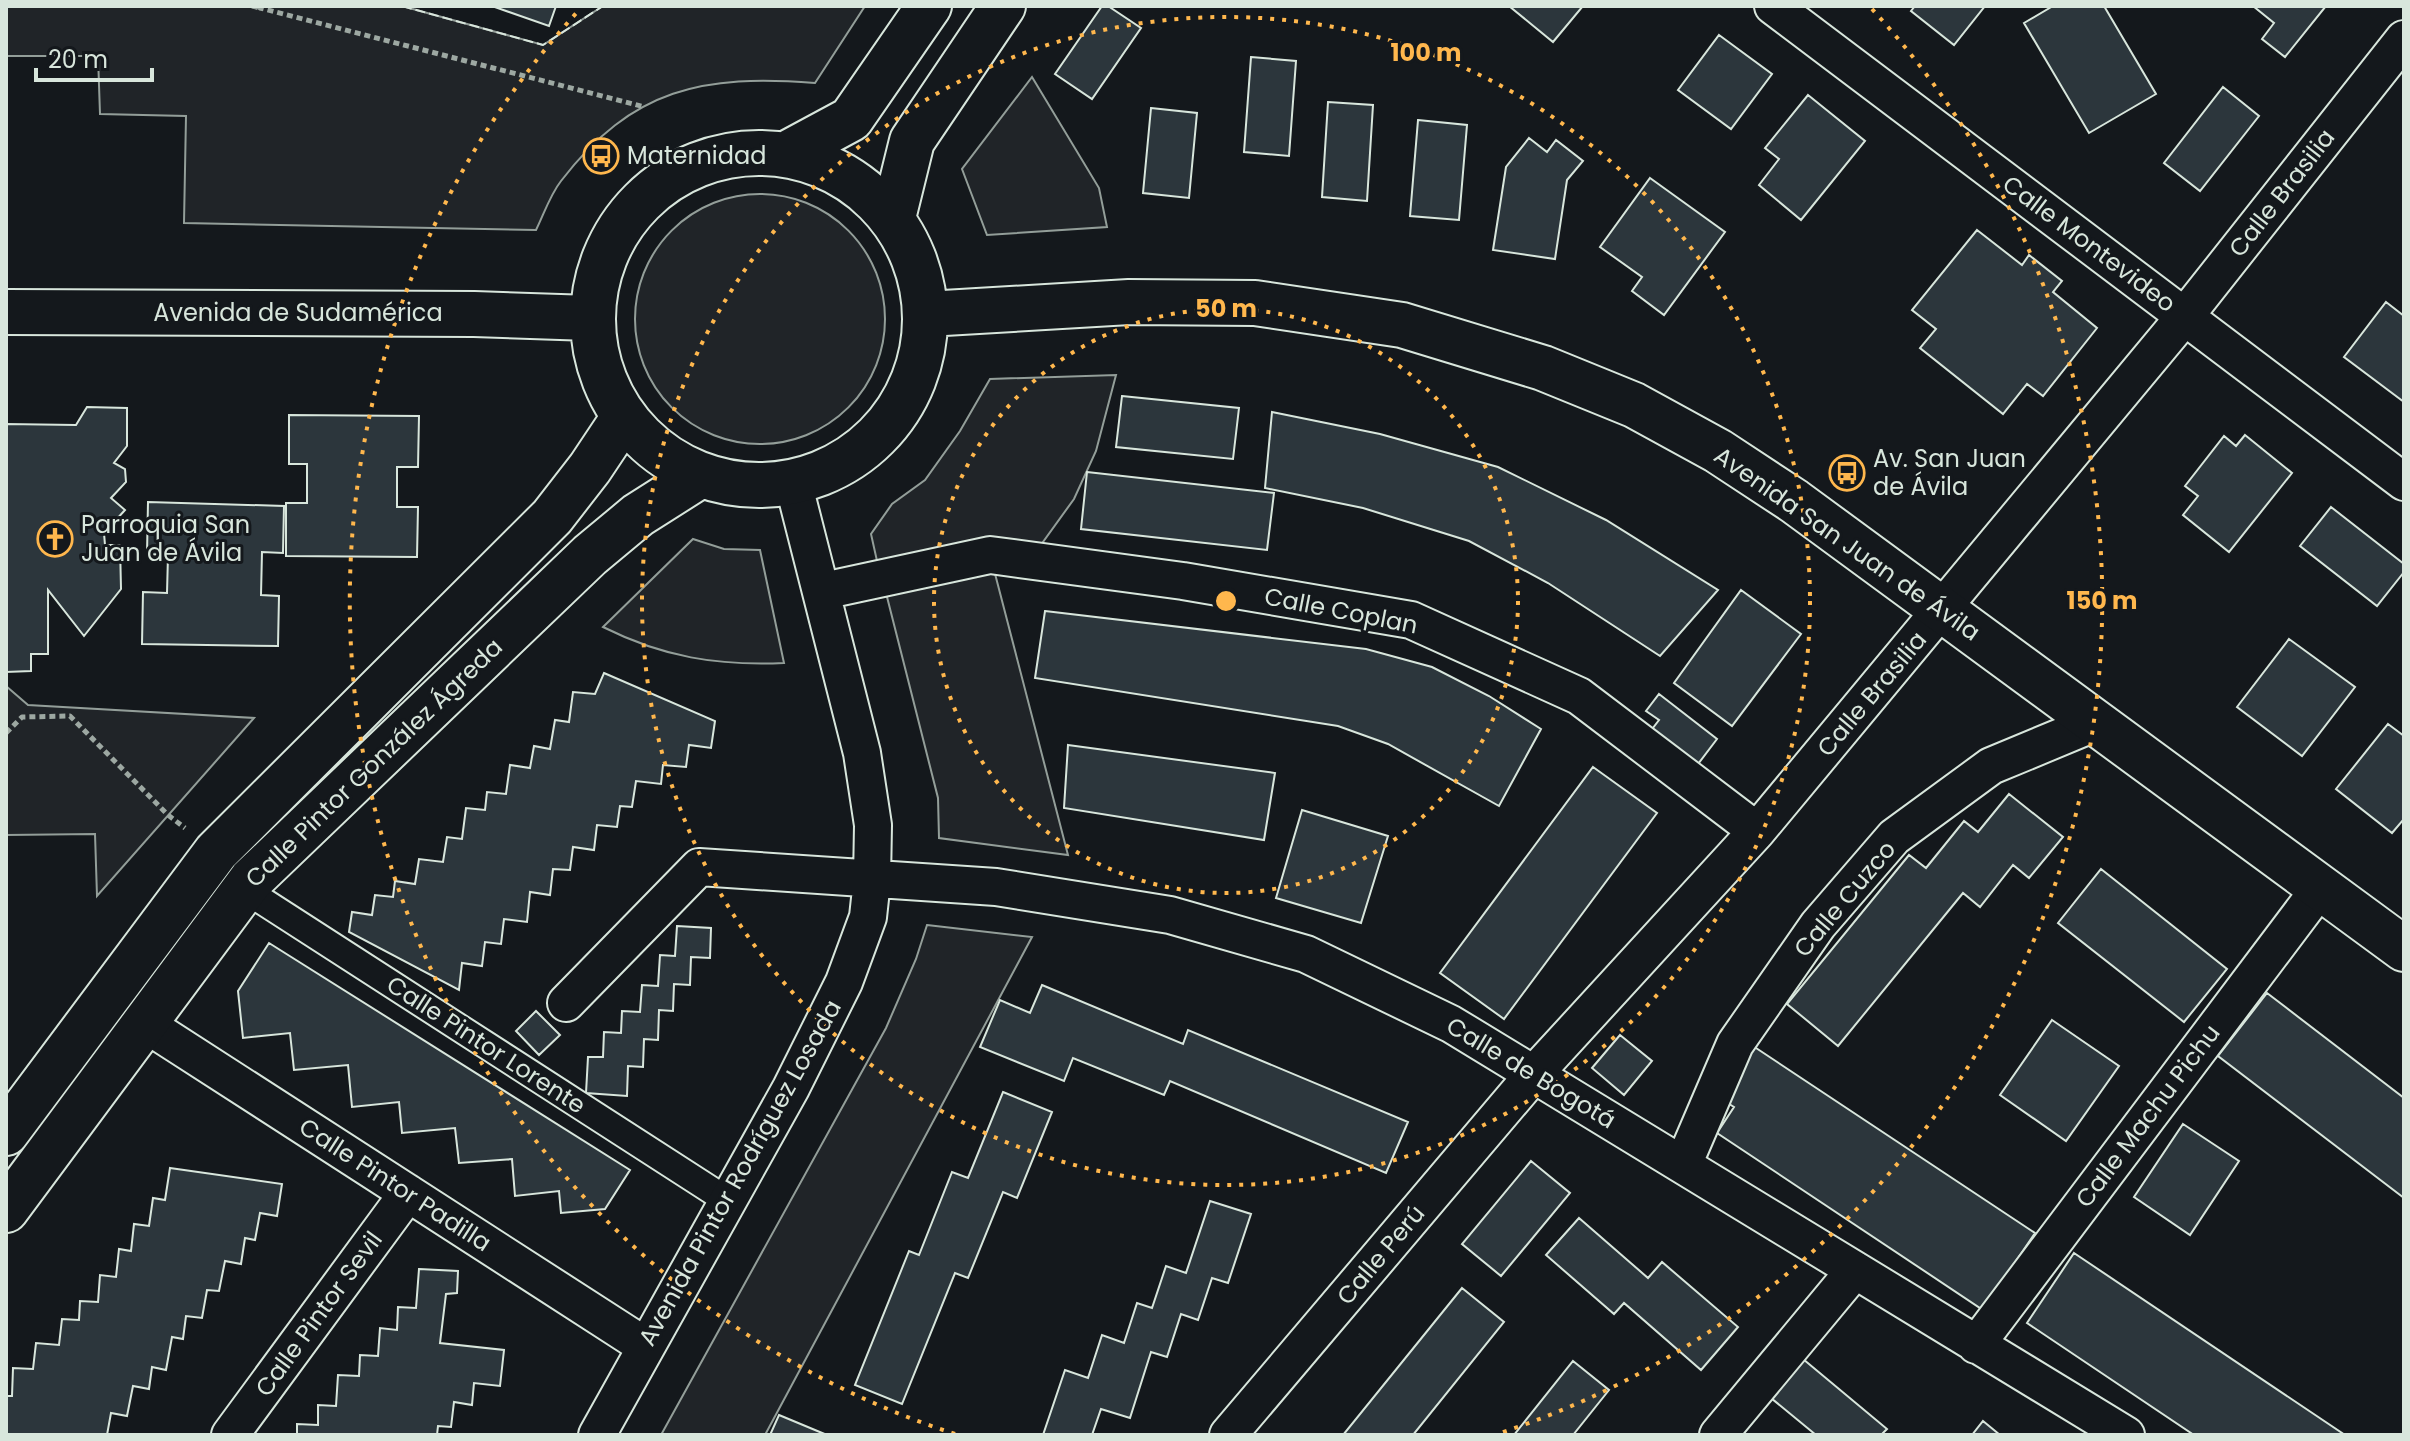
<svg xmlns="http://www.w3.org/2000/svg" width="2410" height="1441" font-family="Poppins,sans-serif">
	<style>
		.green { fill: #202428; stroke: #939e99; stroke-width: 2 }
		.building { fill: #2c363c; stroke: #d8e6dc; stroke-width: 2 }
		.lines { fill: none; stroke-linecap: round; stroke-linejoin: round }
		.pedestrian-casing { stroke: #d8e6dc; stroke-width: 30 }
		.minor-casing { stroke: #d8e6dc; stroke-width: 40 }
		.tertiary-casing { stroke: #d8e6dc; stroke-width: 48 }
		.path { stroke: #9da8a2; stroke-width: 5; stroke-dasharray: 6 4; stroke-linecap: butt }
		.pedestrian { stroke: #14181c; stroke-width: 26 }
		.minor { stroke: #14181c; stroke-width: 36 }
		.tertiary { stroke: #14181c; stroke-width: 44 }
		.fence { stroke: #d8e6dc; stroke-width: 2; stroke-dasharray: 10 4; stroke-linecap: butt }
		.ring { fill: none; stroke: #ffb74d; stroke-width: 4; stroke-dasharray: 4 8 }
		.labels { text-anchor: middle; stroke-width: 6; stroke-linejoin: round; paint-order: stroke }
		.poi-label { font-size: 24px; fill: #d8e6dc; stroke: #14181c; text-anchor: start }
		.street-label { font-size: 24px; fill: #d8e6dc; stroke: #14181c }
		.centre { fill: #ffb74d; stroke: #14181c; stroke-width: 4 }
		.ring-label { font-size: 24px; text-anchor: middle; font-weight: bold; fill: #ffb74d; stroke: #14181c; stroke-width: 6; stroke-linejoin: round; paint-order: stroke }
	</style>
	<rect width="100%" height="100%" fill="#14181c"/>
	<!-- green -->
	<path class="green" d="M6,6H402L543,45L603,6H865L815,83C704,74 632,88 561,181C550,195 544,214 536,230L184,223L186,116L100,114L98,56H6Z
		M1032,77L1099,188L1107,227L987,235L962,169Z
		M635 319a125 125 0 1 1 250 0a125 125 0 1 1-250 0Z
		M1116,375L1096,451L1074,499L1035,553L879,570L871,534L892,504L925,480L960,431L990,379Z
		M693,539L724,549L760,550L784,663C717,666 663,657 603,627Z
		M993,566L1068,855L939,838L938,798L885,589Z
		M6,686L28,705L254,718L97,896L95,834L6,835Z
		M927,925L1032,937L765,1435H661L886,1028L916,959Z"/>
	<!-- building -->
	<path class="building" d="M492,6H556L549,26Z
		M1102,6H1108L1141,28L1092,99L1055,74Z
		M1509,6H1583L1553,42Z
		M1915,6H1985L1954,45L1911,11Z
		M2053,6H2104L2156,94L2089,133L2024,23Z
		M2253,6H2326L2285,57L2262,39L2274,23Z
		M1719,35L1772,74L1731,129L1678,90Z
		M1251,57L1296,61L1289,156L1244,152Z
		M2223,87L2259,116L2200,191L2164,163Z
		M1808,95L1865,141L1801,220L1759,185L1779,159L1765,148Z
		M1328,102L1373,105L1367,201L1322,197Z
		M1151,108L1197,113L1189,198L1143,193Z
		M1418,120L1467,125L1459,220L1410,216Z
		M1529,138L1547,152L1556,140L1583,161L1567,180L1555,259L1493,250L1506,167Z
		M1650,178L1725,232L1664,315L1632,291L1642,277L1600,247Z
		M1977,230L2022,265L2029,255L2062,281L2053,292L2097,328L2043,396L2027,384L2003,414L1920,348L1936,329L1912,310Z
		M2386,302L2404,316V402L2344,357Z
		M1122,396L1239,408L1233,459L1116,447Z
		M87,407L127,408V446L114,463L125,469L126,482L111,498L125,510L104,533L105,545H120L121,589L84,636L48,590V654H31V671L6,672V424L76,425Z
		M1272,412L1380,434L1498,467L1606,520L1718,590L1660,656L1548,583L1469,541L1363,508L1265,488Z
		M289,415L419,416L418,467H397V507H418L417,557L286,556V503H307V464H289Z
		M2245,435L2292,473L2229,552L2183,515L2198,496L2185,486L2224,436L2236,446Z
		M1087,472L1274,493L1267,550L1081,529Z
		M148,502L284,506L283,553L262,552L261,595L279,596L278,646L142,644L143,592L167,593L168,555L147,554Z
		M2331,507L2404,564V572L2377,606L2300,546Z
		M1741,590L1801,634L1732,726L1674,683Z
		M1045,611L1366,649L1432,667L1489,696L1541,729L1499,806L1388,744L1338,726L1035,678Z
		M2289,639L2355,687L2302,756L2237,707Z
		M604,673L715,721L711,748L689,745L686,767L663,765L661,784L636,781L632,807L620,806L617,827L597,825L594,850L573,847L570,870L553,869L550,895L530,892L527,922L504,919L501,944L485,942L482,966L462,963L459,990L349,932L352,912L372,915L375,895L393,897L395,881L415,884L419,859L443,862L447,837L462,839L466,808L485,810L487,792L506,794L510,765L530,768L534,746L550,749L555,720L569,722L573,692L595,694Z
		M1659,694L1717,739L1692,772L1646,737L1659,720L1646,711Z
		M2388,724L2404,736V819L2392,833L2336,789Z
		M1068,745L1275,773L1264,840L1064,808Z
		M1593,767L1657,813L1504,1019L1440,973Z
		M2009,794L2063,837L2029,878L2013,865L1980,907L1963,893L1838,1046L1787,1004L1909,855L1926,868L1964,821L1978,832Z
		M1302,810L1388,836L1361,923L1276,898Z
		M2101,869L2227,969L2184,1022L2058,923Z
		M677,926L711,928L710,958L691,957L690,985L674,984L673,1011L659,1010L658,1040L644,1039L643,1067L628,1066L627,1096L586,1093L588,1057H603L604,1032L621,1033L622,1011L640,1012L642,985L658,986L660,955L675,956Z
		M269,943L630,1170L605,1209L561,1213L559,1191L515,1196L512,1159L459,1163L455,1128L402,1133L399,1102L352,1107L348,1065L294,1070L290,1033L243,1038L238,991Z
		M1042,985L1183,1044L1188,1030L1408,1122L1386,1173L1170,1081L1164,1095L1073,1058L1064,1081L980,1047L1000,1000L1030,1013Z
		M2267,993L2404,1098V1198L2218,1056Z
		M536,1011L560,1035L539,1055L516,1031Z
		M2052,1020L2119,1066L2066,1141L2000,1095Z
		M1620,1035L1652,1061L1624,1095L1592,1068Z
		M1753,1046L2035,1233L1983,1310L1717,1133L1734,1107L1718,1097Z
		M1003,1092L1052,1112L1017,1198L1003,1192L968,1278L955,1273L902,1404L855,1385L909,1251L919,1255L952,1172L968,1178Z
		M2183,1124L2239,1161L2190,1235L2134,1197Z
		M1531,1161L1570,1193L1501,1276L1462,1244Z
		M170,1168L282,1184L277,1216L260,1213L255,1240L245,1238L241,1264L225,1261L219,1291L207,1290L202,1318L186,1316L183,1339L172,1337L166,1370L152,1367L149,1389L133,1386L127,1416L111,1413L107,1435H6V1396H12L13,1368L33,1369L36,1343L59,1345L62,1319L79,1320L80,1301L98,1302L100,1275L116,1277L119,1249L131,1251L134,1224L149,1226L153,1198L165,1200Z
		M1210,1201L1251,1214L1228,1283L1212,1278L1198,1320L1181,1314L1167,1357L1151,1352L1130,1418L1101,1409L1092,1435H1043L1065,1370L1088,1378L1102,1335L1124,1343L1137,1303L1152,1308L1166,1266L1186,1273Z
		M1579,1218L1648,1278L1662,1262L1738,1327L1701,1370L1624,1303L1614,1314L1546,1255Z
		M2074,1253L2345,1435H2194L2027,1323Z
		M419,1269L458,1271L457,1293L446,1294L440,1343L504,1350L500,1386L474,1383L472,1405L454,1402L451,1427L438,1426L437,1435H297V1424L318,1425V1405L336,1406L338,1375L359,1376L360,1355L378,1356L380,1328L397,1330L398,1307L416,1308Z
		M1462,1288L1504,1322L1413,1435H1343Z
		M1803,1359L1887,1429L1881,1435H1816L1771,1398Z
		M1573,1361L1609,1390L1573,1435H1514Z
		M779,1415L827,1435H770Z
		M1983,1421L2000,1435H1972Z"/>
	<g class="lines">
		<defs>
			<path id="pedestrian" d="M244,889L728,1201"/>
			<path id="minor" d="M1773,6L2404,482
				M823,591L990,555L1183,581L1411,620L1579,696L1757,831
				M566,1003L699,867L996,887L1170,915L1306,954L1451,1024L2126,1435
				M144,1023L645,1346
				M1683,1165L1735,1044L1818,925L1894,837L1991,766L2097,722
				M1976,1345L2321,887
				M230,1435L408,1193
				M597,1435L791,1088L844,982L868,917L872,880L873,825L862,753L793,482
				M1228,1435L1534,1074L1757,831L2185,316L2404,39
				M1718,1435L1855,1270"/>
			<path id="tertiary" d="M593 319a166 166 0 1 1 332 0a166 166 0 1 1-332 0Z
				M786,154L851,119L929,6
				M893,218L912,141L1003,6
				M6,312L474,314L590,318
				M927,314L1129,302L1255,303L1402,325L1543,368L1634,405L1718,451L1794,501L2404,949
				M6,1133L216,852L552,517L590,468L624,417
				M6,1210L251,880L590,555L638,515L701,475"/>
		</defs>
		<!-- pedestrian casing -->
		<use href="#pedestrian" class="pedestrian-casing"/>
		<!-- minor casing -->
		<use href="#minor" class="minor-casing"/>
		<!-- tertiary casing -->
		<use href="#tertiary" class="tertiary-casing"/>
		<!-- path -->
		<path class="path" d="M252,6L260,8
			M261,6L260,8L645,107
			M6,733L22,717L70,716L168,815L185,828"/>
		<!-- pedestrian -->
		<use href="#pedestrian" class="pedestrian"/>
		<!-- minor -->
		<use href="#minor" class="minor"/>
		<!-- tertiary -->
		<use href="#tertiary" class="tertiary"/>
		<!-- fence -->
		<path class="fence" d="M402,6L543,45L603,6"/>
	</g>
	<!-- distance rings -->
	<g class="ring">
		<circle cx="1226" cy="601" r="292"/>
		<circle cx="1226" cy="601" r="584"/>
		<path d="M955 1434A876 876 0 0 1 580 9M1872 9A876 876 0 0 1 1497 1434"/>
	</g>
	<!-- icons -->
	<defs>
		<symbol id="bus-ring" viewBox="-11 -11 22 22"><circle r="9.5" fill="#14181c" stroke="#ffb74d" stroke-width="1.5"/><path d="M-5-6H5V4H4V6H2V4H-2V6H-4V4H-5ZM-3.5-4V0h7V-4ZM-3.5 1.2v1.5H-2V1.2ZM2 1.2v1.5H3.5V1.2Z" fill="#ffb74d"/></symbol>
		<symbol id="church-ring" viewBox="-11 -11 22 22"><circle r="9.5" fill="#14181c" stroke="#ffb74d" stroke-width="1.5"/><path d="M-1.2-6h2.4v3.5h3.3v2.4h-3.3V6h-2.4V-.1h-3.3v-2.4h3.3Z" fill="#ffb74d"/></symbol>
	</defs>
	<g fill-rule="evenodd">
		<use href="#bus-ring" x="581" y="136" width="40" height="40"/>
		<use href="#bus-ring" x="1827" y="453" width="40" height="40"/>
		<use href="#church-ring" x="35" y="519" width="40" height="40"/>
	</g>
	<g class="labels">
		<!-- poi labels -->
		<g class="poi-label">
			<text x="627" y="164">Maternidad</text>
			<text x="1873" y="467">Av. San Juan<tspan x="1873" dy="28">de Ávila</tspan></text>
			<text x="81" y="533">Parroquia San<tspan x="81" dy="28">Juan de Ávila</tspan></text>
		</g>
		<!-- street labels -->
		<g class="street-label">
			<text transform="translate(2282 193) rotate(-52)" y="8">Calle Brasilia</text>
			<text transform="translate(2089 244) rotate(37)" y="8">Calle Montevideo</text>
			<text x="298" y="321">Avenida de Sudamérica</text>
			<text transform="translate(1847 544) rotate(35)" y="8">Avenida San Juan de Ávila</text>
			<text transform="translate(1341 611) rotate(11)" y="8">Calle Coplan</text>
			<text transform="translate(1872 694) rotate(-50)" y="8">Calle Brasilia</text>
			<text transform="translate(374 763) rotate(-44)" y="8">Calle Pintor González Ágreda</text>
			<text transform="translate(1845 899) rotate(-50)" y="8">Calle Cuzco</text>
			<text transform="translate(486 1045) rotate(33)" y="8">Calle Pintor Lorente</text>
			<text transform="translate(1531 1073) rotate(31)" y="8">Calle de Bogotá</text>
			<text transform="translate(2148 1116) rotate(-53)" y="8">Calle Machu Pichu</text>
			<text transform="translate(740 1173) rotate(-61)" y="8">Avenida Pintor Rodríguez Losada</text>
			<text transform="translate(395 1185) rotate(33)" y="8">Calle Pintor Padilla</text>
			<text transform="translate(1381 1255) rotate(-50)" y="8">Calle Perú</text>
			<text transform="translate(319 1314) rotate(-54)" y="8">Calle Pintor Sevil</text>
		</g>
	</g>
	<circle cx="1226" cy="601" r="12" class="centre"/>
	<g class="ring-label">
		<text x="1426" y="61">100 m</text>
		<text x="1226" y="317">50 m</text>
		<text x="2102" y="609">150 m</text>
	</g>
	<!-- border -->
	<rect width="2410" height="1441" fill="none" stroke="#d8e6dc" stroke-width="16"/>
	<!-- scale -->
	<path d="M36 68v12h116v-12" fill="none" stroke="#d8e6dc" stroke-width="4"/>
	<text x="48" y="68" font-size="24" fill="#d8e6dc" stroke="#14181c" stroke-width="6" paint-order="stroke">20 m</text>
</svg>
